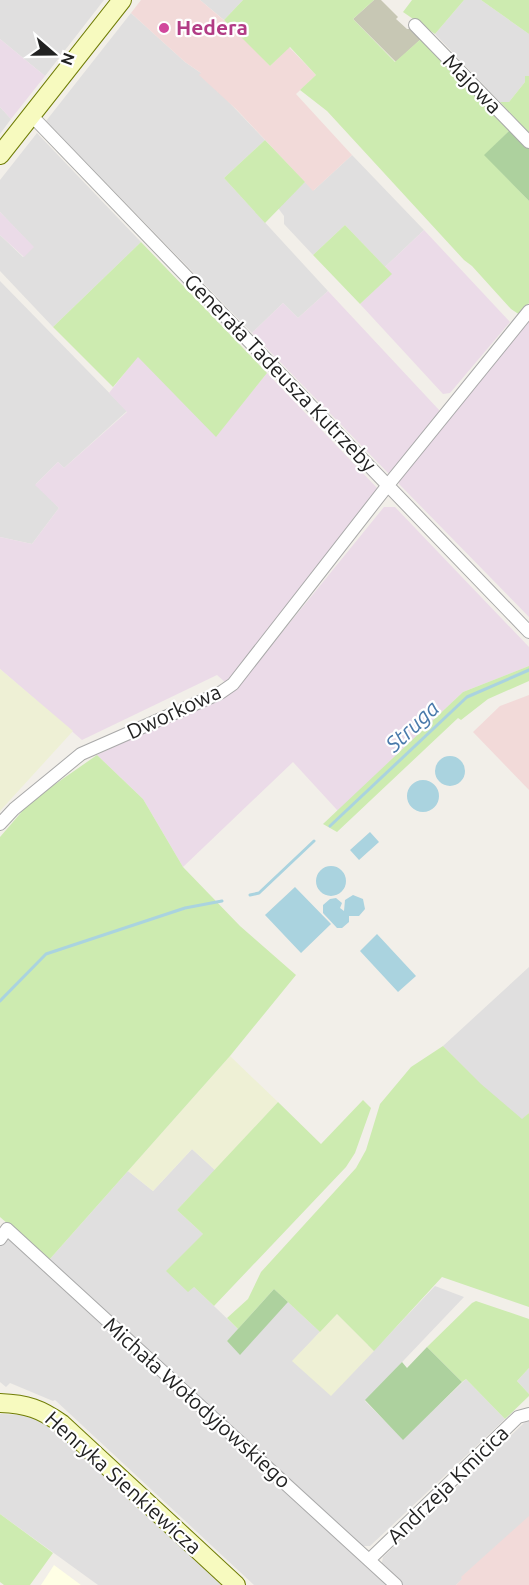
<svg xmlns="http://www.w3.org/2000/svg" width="529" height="1585" font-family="Ubuntu,sans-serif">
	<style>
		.residential { fill: #e0dfdf }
		.commercial { fill: #f2dad9 }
		.industrial { fill: #ebdbe8 }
		.education { fill: #ffffe5 }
		.construction { fill: #c7c7b4 }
		.farmland { fill: #eef0d5 }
		.grass { fill: #cdebb0 }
		.forest { fill: #add19e }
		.water { fill: #aad3df }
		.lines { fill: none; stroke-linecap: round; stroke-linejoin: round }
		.stream { stroke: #aad3df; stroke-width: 3 }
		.street-casing { stroke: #a9a9a9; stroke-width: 14 }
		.secondary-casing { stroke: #707d05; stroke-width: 20 }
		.street { stroke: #fff; stroke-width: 12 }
		.secondary { stroke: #f7fabf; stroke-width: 18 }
		.hotel-dot { fill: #d1479c; stroke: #fff; stroke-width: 2 }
		.labels { text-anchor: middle; stroke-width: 4.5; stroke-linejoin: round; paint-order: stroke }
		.hotel-label { font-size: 21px; font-weight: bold; fill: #b23c85; stroke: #fff; text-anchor: start }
		.street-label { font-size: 21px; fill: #222; stroke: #fff }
		.water-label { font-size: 22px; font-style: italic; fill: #4a7aab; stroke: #fff }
	</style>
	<rect width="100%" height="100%" fill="#f2efe9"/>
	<!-- residential -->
	<path class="residential" d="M0,0H104L45,76L0,39Z
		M200,0H243L224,20Z
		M464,0H481L529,34V76H525V82L509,102H500L435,34Z
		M131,13L185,62L201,73L265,140L224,178L328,291L298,318L283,303L252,333L46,121Z
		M0,107L11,119L0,134Z
		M37,133L141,242L53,327L0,271V235L23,257L33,247L0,212V180Z
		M352,155L424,230L385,267L345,225L313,255L284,224V216L278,208L305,182L314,190Z
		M0,281L127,411L64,468L58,462L36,484L59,508L32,544L0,537Z
		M529,967V1113L522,1120L481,1085L443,1046Z
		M192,1149L215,1170L177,1210L203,1234L193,1286L238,1329L227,1341L240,1354L288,1302L320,1332L293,1361L382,1342L435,1286L464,1297L365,1401L403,1439L466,1379L505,1419L370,1546H361L49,1260L128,1171L153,1191Z
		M10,1237L100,1319L114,1335L389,1585H254L55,1400L53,1401L10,1383L6,1387L0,1382V1243L4,1238Z
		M529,1368V1394L517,1381Z
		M0,1414L24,1415L40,1421L56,1432L222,1585H98L0,1514Z
		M529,1421V1517L456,1585H401L381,1567L383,1557L525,1422Z"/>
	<!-- commercial -->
	<path class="commercial" d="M141,0H200L239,33L270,66L289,47L316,75L296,94L352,155L313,191L237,110L199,75L201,73L185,62L131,13Z
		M529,695V790L473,732L500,706Z
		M529,1516V1585H456L462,1579L461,1577Z"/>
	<!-- industrial -->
	<path class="industrial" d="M0,39L45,76L11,119L0,107Z
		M0,212L34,247L24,257L0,235Z
		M424,230L510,322L450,393L443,394L360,304L391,274L385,267Z
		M328,291L440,411L389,474L252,333L283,303L298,318Z
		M529,319V617L399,484V476Z
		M138,356L216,436L267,373L379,490L226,683L217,675L82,740L0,669V537L32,544L59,508L35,485L58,462L64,468L127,412L109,393Z
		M384,507H395L529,647V666L463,692L338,811L293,762L183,867L143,799L97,755L230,690L248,674Z"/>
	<!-- education -->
	<path class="education" d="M54,1565L81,1585H41Z"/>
	<!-- construction -->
	<path class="construction" d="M374,0H381L398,17L396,19L407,29H412L422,38L396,62L353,19Z"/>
	<!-- farmland -->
	<path class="farmland" d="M0,669L73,731L0,811Z
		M230,1056L278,1102L215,1170L192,1149L153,1191L128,1171Z
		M337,1314L374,1351L331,1396L292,1361Z"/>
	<!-- grass -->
	<path class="grass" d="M243,0H374L353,19L395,62L422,38L511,129L485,155L529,201V303L520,315L511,309L472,266L464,260L327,111L300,90L316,75L290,47L270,66L224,20Z
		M412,0H464L435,34L403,12Z
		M481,0H529V34Z
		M525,76H529V133L500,102H509L525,82Z
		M265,140L305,182L265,223L224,178Z
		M345,225L392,274L360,304L313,255Z
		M141,242L267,373L216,437L138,357L113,387L53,327Z
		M529,666V681L488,699L461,720L458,718L337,832L323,824L463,692Z
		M97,755L143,799L183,867L240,926L296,975L230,1056L49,1260L0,1217V837L31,801Z
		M443,1046L481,1084L522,1119L529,1113V1307L442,1277L374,1351L337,1314L320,1332L274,1289L238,1329L227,1318L248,1299L261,1272L356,1168L366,1150L380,1104L411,1067Z
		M363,1100L371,1108L355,1153L346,1167L214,1306L194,1287L188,1292L166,1271L203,1234L177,1210L278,1102L321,1144Z
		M476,1301L529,1319V1368L517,1381L529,1394V1396L505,1419L466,1379L462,1382L427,1347L472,1303Z
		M0,1514L53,1553L30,1585H4L0,1582Z"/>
	<!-- forest -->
	<path class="forest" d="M511,129L529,149V201L484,155Z
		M274,1289L288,1302L240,1355L227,1341Z
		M427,1347L462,1382L403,1440L365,1400L402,1362L407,1368Z"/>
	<!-- water -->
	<path class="water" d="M435 771a15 15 0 1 1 30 0a15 15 0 1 1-30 0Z
		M407 796a16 16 0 1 1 32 0a16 16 0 1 1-32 0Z
		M370,832L379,842L359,860L350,850Z
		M316 881a15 15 0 1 1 30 0a15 15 0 1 1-30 0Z
		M295,887L331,924L301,953L265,915Z
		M353,895L363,899L365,909L359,916H349V922L342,928H337L323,913V905L330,899L336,898L342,903L340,908L344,911L345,900Z
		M377,934L416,976L398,992L360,951Z"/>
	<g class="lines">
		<!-- stream -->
		<path class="stream" d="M330,826L467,697L529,670
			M250,895L259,893L314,841
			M0,1001L46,954L185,908L222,901"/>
		<defs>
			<path id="street" d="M415,25L529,142
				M31,115L529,632
				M0,824L14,809L81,754L220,693L233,684L388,485L529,311
				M0,1239L7,1229L396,1585
				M369,1560L518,1417L529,1414"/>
			<path id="secondary" d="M0,155L122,0
				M0,1403C27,1404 41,1409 62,1424L236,1585"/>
		</defs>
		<!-- street casing -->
		<use href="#street" class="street-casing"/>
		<!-- secondary casing -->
		<use href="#secondary" class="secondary-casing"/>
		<!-- street -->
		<use href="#street" class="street"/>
		<!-- secondary -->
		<use href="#secondary" class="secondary"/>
	</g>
	<!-- markers -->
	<circle class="hotel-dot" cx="164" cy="28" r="6"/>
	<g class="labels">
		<!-- hotel labels -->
		<g class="hotel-label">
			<text x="176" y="35">Hedera</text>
		</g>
		<!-- street labels -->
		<g class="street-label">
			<text transform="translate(472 84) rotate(46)" y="7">Majowa</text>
			<text transform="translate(280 373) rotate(46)" y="7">Generała Tadeusza Kutrzeby</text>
			<text transform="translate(174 712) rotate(-25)" y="7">Dworkowa</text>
			<text transform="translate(197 1403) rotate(42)" y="7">Michała Wołodyjowskiego</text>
			<text transform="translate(123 1483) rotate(42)" y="7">Henryka Sienkiewicza</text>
			<text transform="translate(448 1485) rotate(-44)" y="7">Andrzeja Kmicica</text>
		</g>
		<!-- water labels -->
		<g class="water-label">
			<text transform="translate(412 726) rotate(-43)" y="8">Struga</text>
		</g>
	</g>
	<!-- north arrow -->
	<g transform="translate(54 54) rotate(110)" stroke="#ffffff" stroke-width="4.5" paint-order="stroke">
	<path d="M0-4.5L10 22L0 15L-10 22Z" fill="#222222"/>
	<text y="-9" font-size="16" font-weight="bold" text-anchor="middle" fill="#222222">N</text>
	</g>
</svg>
